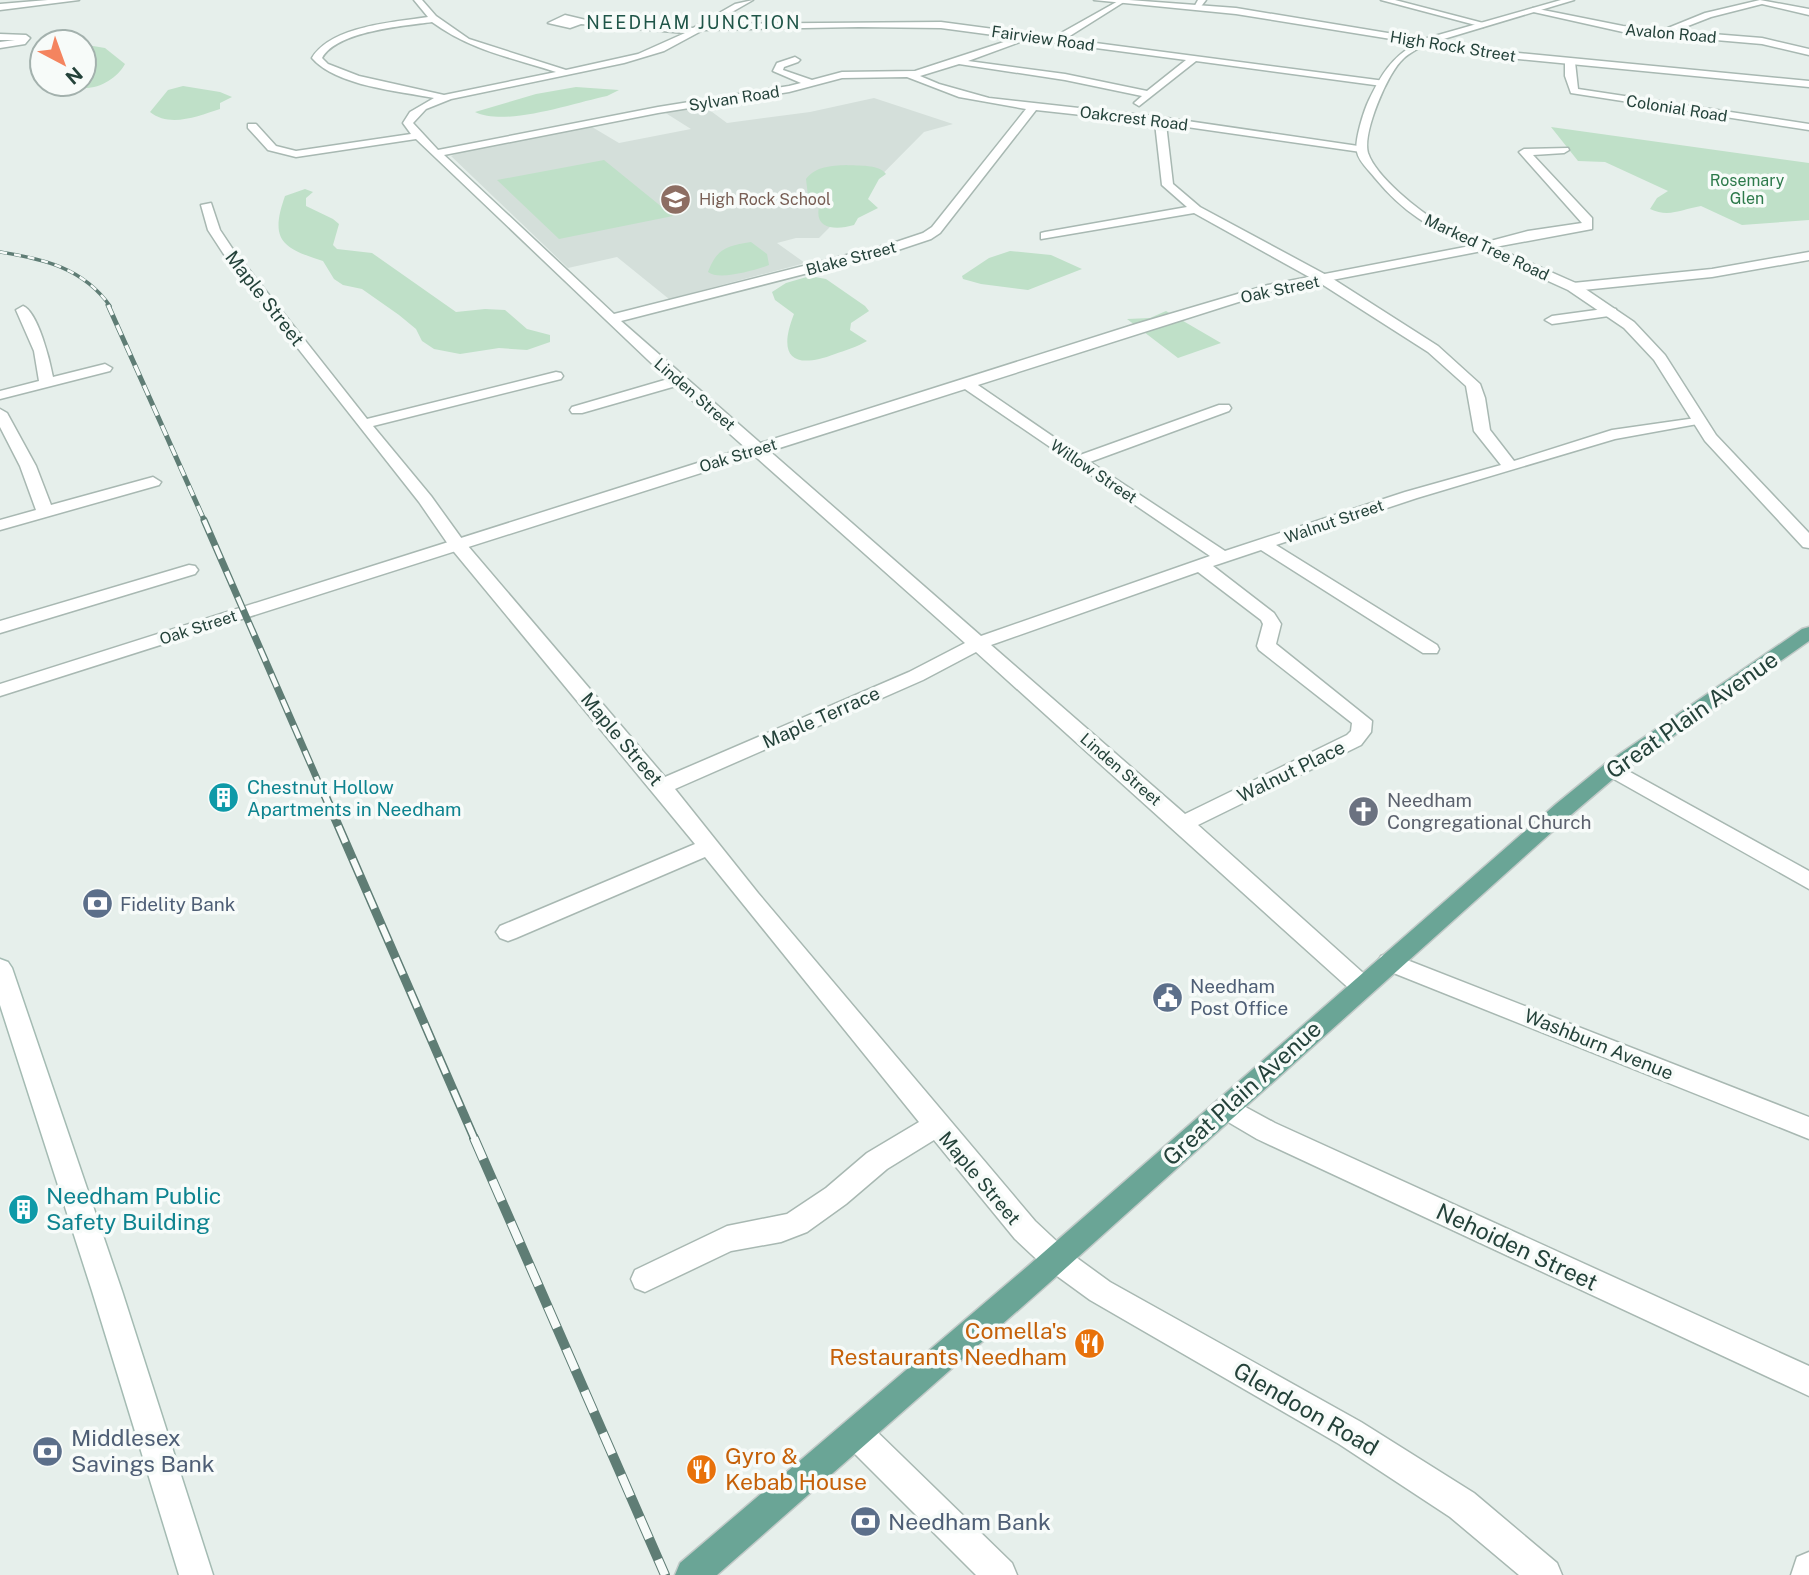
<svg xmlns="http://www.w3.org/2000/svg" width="1809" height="1575" font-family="'Public Sans',sans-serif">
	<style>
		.built { fill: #d4dfda }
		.green { fill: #bfe0c8 }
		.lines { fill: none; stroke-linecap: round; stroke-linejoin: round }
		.minor-casing { stroke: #a8b8b2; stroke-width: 3 }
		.tertiary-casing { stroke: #a8b8b2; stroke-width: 3 }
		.secondary-casing { stroke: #a4bbb3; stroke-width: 3 }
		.primary-casing { stroke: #c2cac8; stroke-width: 3 }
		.minor { fill: #fff; fill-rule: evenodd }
		.tertiary { fill: #fff; fill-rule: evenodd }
		.secondary { fill: #fff; fill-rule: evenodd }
		.primary { fill: #6aa596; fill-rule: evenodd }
		.rail-far4-casing { stroke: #5f7d75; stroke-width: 3.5 }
		.rail-far3-casing { stroke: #5f7d75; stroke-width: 5 }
		.rail-far2-casing { stroke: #5f7d75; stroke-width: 7 }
		.rail-far1-casing { stroke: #5f7d75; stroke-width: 9 }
		.rail-casing { stroke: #5f7d75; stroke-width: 10 }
		.rail-far4 { stroke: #f7fbf9; stroke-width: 2.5; stroke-dasharray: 7; stroke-linecap: butt }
		.rail-far3 { stroke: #f7fbf9; stroke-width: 3.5; stroke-dasharray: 11; stroke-linecap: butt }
		.rail-far2 { stroke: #f7fbf9; stroke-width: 4.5; stroke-dasharray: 14; stroke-linecap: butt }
		.rail-far1 { stroke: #f7fbf9; stroke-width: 6; stroke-dasharray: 18; stroke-linecap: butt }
		.rail { stroke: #f7fbf9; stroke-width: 8; stroke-dasharray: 23; stroke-linecap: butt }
		.labels { text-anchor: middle; stroke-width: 7; stroke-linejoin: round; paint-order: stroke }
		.far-street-label { font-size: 16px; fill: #24423a; stroke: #f7fbf9 }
		.far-park-label { font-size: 16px; fill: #2d7a4b; stroke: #f7fbf9 }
		.far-education-label { font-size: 16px; fill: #785e54; stroke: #f7fbf9; text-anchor: start }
		.far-neighbourhood-label { font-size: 18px; letter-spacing: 2px; fill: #1f5548; stroke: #f7fbf9 }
		.street-label { font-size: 19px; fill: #24423a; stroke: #f7fbf9 }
		.culture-label { font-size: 19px; fill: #0d838f; stroke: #f7fbf9; text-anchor: start }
		.worship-label { font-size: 19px; fill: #5b616d; stroke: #f7fbf9; text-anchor: start }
		.service-label { font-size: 19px; fill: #4e5e75; stroke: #f7fbf9; text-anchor: start }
		.near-street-label { font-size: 23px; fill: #24423a; stroke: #f7fbf9 }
		.near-culture-label { font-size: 23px; fill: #0d838f; stroke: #f7fbf9; text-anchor: start }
		.near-food-label { font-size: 23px; fill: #c56008; stroke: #f7fbf9; text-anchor: end }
		.near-service-label { font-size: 23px; fill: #4e5e75; stroke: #f7fbf9; text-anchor: start }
	</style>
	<rect width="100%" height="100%" fill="#e6efeb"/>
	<!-- built -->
	<path class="built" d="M874,98L953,124L924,132L819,238H796L777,243L805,263L669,299L617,257L568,268L451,156L461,152L592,127L619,143L691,129L664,112L704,106L727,123L810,112Z"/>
	<!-- green -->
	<path class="green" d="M93,46L105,48L125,64C115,82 89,95 69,84H84V48Z
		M183,86L220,92L232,97L220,103V109C198,116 170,128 150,112L168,90Z
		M576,87L619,90L607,96C573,103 506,127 475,112L536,94Z
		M1551,127L1809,163V220L1742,225L1701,206C1682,209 1669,218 1650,209L1657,198L1668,191L1605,162L1578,161Z
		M604,160L673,216L559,239L497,180Z
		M846,165C859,166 879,164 886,174L879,179L868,199L878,208L858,218L854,225C837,230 814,230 819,207L808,196L806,179C816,166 831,166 846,165Z
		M305,189L313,192L306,198V206L333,219L339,224L333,245L337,249L372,253L456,312L485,309L505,310L527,329L550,335V342L527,350L499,348L460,354L434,349L422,341L416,329L399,315L362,289L343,285L334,279L323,261C283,248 269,241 285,196Z
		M751,242L767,254L769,265C756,270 719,281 708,272C717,248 727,246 751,242Z
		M1010,251L1051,255L1082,269L1028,290L981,284L963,279L962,276L989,258Z
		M810,276L826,279L865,306L869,311L851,323L850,330L867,341C857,347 846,350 835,354C793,370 777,357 794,314L775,300L772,292L786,283Z
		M1166,311L1221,343L1178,358L1127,319L1150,318Z"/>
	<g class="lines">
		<defs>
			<path id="minor" d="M414,0H422L436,16L469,39L566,70L638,54L685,33L581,24L570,28L548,23L565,15L586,20L693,28L735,4L753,0L711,24L941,22L1054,37L1120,0H1127L1065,39L1385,81V85L1382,86L1196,61L1139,106L1134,103L1142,96L1065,80L959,64L920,76L939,84L989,98L1160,117L1365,147L1366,149L1361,152L1166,124L1173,184L1200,207L1330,277L1438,346L1480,384L1485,398L1490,430L1514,461L1612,430L1703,417L1706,420L1703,423L1615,439L1417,498L1276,545L1437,645L1439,649L1437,653H1423L1261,550L1213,566L1274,613L1281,624L1276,644L1372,721L1371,732L1361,745L1198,825L1371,980L1374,986L1371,992L1362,995L1353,992L976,652L923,680L675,789L758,893L1035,1221L1066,1250L1110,1282L1361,1422L1474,1493L1557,1563L1562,1575H1519L1450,1517L1339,1444L1090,1300L1046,1268L1015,1239L934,1140L887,1169L846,1204L807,1232L781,1242L731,1251L645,1292L635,1288L631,1279L635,1270L727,1226L787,1214L826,1188L867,1153L919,1122L705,857L516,938L508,941L500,938L496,932L500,926L695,844L450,547L419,502L223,253L208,230L201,205L211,203L220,230L232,248L367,419L556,372L561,373L563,376L561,379L373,426L431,496L462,539L665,777L909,672L965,643L676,386L582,413H572L570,410L572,407L668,379L416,139L296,157L268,150L248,128V124H256L276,146L296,151L411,134L403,123L410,112L434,98C399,91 336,86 312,58C331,26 394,22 428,17ZM432,22C472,51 510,57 556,72L444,95L359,76L328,64L322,58C337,31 403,26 432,22ZM859,27L941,28L1016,38L915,71L842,72L812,80L783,70L784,67L798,62L800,60L795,57L777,63L773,71L801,83L789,86L658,107L438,150L413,123L426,109L451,99L624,63L664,51L703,30ZM1028,39L1186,60L1147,91L1065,74L968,61ZM907,77L959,97L1026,109L932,227L923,233L890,244L614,314L444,155L658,113L789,92L842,78ZM1036,110L1155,123L1162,185L1187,207L1045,232L1041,233V239L1194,213L1320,283L1428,352L1466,386L1474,431L1501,465L1405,492L1225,551L1090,462L1229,411L1231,408L1229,405H1219L1080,455L972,381H962L960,384L962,387L1210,556L981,636L621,321L898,250L931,239L940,233ZM1198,572L1261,620L1263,624L1257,646L1259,650L1352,723L1351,731L1347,735L1185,814L991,645Z
				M1198,0H1206L1199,9H1193Z
				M1381,0H1395L1487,24L1483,27Z
				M1760,0L1809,9V15L1762,4L1711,17L1675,31L1762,38L1809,49V55L1762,44L1623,32L1529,11L1533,8L1623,26L1663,30L1705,13Z
				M0,34L26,35L30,38L25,44L0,48V42L15,40H0Z
				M1570,59L1575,62L1578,89L1809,124V130L1571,93L1565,76V62Z
				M1568,148L1569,150L1564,153L1533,155L1592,218V229L1479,250V244L1528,231L1582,223L1519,152L1524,149Z
				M1809,252V260L1712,277L1573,291L1567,287L1573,283L1712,269Z
				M23,306C38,312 50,361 53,377L105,364L112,368L110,371L0,399V391L39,381L34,351L16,310Z
				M1611,308L1616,309V315L1552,324L1545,320L1552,316Z
				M0,409L7,413L36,466L51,505L153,477L161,482L159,485L0,530V520L36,510L20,466L0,427Z
				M189,565L195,566L198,570L195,574L0,633V621Z
				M1612,762L1809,871V889L1605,774L1602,769L1605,764Z
				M1389,953L1809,1117V1139L1381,968L1377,962L1381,956Z
				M857,1419L868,1423L1012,1563L1017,1575H976L846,1445L841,1434L846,1423Z
				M1809,1552V1575H1791L1797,1557Z"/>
			<path id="tertiary" d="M48,0H79L0,10V4Z
				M1094,0H1129L1236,8L1424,39L1561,0H1574L1437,41L1508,52L1809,81V87L1508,58L1425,44C1418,49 1409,53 1403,59C1388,72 1362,133 1368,153C1376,177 1419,211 1440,223L1578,284L1634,322L1665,355L1716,435L1809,533V548L1803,547L1705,441L1654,360L1624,328L1568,290L1482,251L1270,292L0,696V684L1136,324L1268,285L1470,246C1429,227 1404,213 1375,178C1369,170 1359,162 1357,152C1354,142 1364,110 1369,100C1382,73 1391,59 1416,43L1236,14Z
				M1227,1097L1275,1123L1809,1366V1396L1257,1139L1218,1116L1214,1108L1218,1100Z"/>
			<path id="secondary" d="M0,959L8,962L12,968L122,1291L213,1575H179L92,1291L0,1005Z"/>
			<path id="primary" d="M1809,627V641L1619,774L1572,814L1048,1284L717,1575H675L680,1563L1028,1266L1556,804L1605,764L1802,629Z"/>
		</defs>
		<!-- minor casing -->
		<use href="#minor" class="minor-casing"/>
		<!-- tertiary casing -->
		<use href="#tertiary" class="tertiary-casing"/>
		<!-- secondary casing -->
		<use href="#secondary" class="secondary-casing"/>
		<!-- primary casing -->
		<use href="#primary" class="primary-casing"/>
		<!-- minor -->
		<use href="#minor" class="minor"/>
		<!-- tertiary -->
		<use href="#tertiary" class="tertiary"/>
		<!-- secondary -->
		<use href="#secondary" class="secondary"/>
		<!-- primary -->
		<use href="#primary" class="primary"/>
		<defs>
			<path id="rail-far4" d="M0,252C44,259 83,268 110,306"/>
			<path id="rail-far3" d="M108,305L205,522"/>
			<path id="rail-far2" d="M204,520L324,795"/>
			<path id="rail-far1" d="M324,793L475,1140"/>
			<path id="rail" d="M474,1138L665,1575"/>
		</defs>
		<!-- rail-far4 casing -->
		<use href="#rail-far4" class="rail-far4-casing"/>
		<!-- rail-far3 casing -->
		<use href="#rail-far3" class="rail-far3-casing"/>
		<!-- rail-far2 casing -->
		<use href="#rail-far2" class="rail-far2-casing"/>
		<!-- rail-far1 casing -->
		<use href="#rail-far1" class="rail-far1-casing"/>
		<!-- rail casing -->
		<use href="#rail" class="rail-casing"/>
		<!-- rail-far4 -->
		<use href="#rail-far4" class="rail-far4"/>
		<!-- rail-far3 -->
		<use href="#rail-far3" class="rail-far3"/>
		<!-- rail-far2 -->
		<use href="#rail-far2" class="rail-far2"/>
		<!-- rail-far1 -->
		<use href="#rail-far1" class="rail-far1"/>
		<!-- rail -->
		<use href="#rail" class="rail"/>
	</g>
	<!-- icons -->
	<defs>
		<symbol id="school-disc" viewBox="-11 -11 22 22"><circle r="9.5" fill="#8d6e63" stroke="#f7fbf9"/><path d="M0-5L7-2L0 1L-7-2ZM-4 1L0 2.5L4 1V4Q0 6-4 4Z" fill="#fff"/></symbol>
		<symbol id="building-disc" viewBox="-11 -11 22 22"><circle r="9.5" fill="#0f9aa8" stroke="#f7fbf9"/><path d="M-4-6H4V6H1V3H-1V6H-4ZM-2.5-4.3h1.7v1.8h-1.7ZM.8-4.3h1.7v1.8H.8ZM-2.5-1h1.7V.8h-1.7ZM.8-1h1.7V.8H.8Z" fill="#fff"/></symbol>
		<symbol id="church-disc" viewBox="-11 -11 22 22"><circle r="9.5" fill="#6b7280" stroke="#f7fbf9"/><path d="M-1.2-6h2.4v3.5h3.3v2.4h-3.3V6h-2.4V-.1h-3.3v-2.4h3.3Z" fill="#fff"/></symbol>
		<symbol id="bank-disc" viewBox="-11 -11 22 22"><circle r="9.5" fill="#5c6f8a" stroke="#f7fbf9"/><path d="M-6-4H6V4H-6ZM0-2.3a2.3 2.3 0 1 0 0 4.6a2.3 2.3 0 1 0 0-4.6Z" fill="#fff"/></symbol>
		<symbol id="civic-disc" viewBox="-11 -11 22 22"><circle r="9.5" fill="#5c6f8a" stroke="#f7fbf9"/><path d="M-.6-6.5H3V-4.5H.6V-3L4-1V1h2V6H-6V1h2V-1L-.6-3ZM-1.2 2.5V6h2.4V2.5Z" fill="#fff"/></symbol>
		<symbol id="restaurant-disc" viewBox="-11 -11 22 22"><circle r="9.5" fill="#e8710a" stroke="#f7fbf9"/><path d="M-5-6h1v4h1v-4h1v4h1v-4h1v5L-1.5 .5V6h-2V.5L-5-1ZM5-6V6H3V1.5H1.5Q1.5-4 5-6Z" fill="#fff"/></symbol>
	</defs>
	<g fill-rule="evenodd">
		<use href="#school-disc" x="658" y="182" width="35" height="35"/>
		<use href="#building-disc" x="206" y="780" width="35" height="35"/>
		<use href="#church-disc" x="1346" y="794" width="35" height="35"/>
		<use href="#bank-disc" x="80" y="886" width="35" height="35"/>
		<use href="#civic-disc" x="1150" y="980" width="35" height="35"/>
		<use href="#building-disc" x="6" y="1192" width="35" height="35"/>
		<use href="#restaurant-disc" x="1072" y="1326" width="35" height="35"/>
		<use href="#bank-disc" x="30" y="1434" width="35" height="35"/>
		<use href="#restaurant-disc" x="684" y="1452" width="35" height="35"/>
		<use href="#bank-disc" x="848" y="1504" width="35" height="35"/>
	</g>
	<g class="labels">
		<!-- far-street labels -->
		<g class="far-street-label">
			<text transform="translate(1671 33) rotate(5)" y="6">Avalon Road</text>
			<text transform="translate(1043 38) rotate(8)" y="6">Fairview Road</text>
			<text transform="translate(1453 46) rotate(9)" y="6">High Rock Street</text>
			<text transform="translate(734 98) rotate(-9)" y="6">Sylvan Road</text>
			<text transform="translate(1677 108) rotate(9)" y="6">Colonial Road</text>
			<text transform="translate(1134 118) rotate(7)" y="6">Oakcrest Road</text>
			<text transform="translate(1487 247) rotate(25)" y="6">Marked Tree Road</text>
			<text transform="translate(851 258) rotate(-15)" y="6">Blake Street</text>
			<text transform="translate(1280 289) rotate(-12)" y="6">Oak Street</text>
			<text transform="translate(695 394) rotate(41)" y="6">Linden Street</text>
			<text transform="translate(738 455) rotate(-17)" y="6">Oak Street</text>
			<text transform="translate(1094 471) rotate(34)" y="6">Willow Street</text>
			<text transform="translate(1334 521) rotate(-19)" y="6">Walnut Street</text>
			<text transform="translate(198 627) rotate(-18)" y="6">Oak Street</text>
			<text transform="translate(1121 769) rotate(41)" y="6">Linden Street</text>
		</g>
		<!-- far-park labels -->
		<g class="far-park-label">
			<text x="1747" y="186">Rosemary<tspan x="1747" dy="18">Glen</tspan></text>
		</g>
		<!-- far-education labels -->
		<g class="far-education-label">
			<text x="699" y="205">High Rock School</text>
		</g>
		<!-- far-neighbourhood labels -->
		<g class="far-neighbourhood-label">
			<text x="694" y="29">NEEDHAM JUNCTION</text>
		</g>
		<!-- street labels -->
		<g class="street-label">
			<text transform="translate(265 298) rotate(52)" y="7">Maple Street</text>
			<text transform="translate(821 717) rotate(-24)" y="7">Maple Terrace</text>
			<text transform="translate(622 739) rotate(50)" y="7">Maple Street</text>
			<text transform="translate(1291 771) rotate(-26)" y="7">Walnut Place</text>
			<text transform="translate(1599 1044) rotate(22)" y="7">Washburn Avenue</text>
			<text transform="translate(980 1178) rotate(50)" y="7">Maple Street</text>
		</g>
		<!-- culture labels -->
		<g class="culture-label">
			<text x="247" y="794">Chestnut Hollow<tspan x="247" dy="22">Apartments in Needham</tspan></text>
		</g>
		<!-- worship labels -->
		<g class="worship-label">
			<text x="1387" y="807">Needham<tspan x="1387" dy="22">Congregational Church</tspan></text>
		</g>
		<!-- service labels -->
		<g class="service-label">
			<text x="120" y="911">Fidelity Bank</text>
			<text x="1190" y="993">Needham<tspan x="1190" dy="22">Post Office</tspan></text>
		</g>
		<!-- near-street labels -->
		<g class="near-street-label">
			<text transform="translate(1692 715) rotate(-35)" y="8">Great Plain Avenue</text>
			<text transform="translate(1242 1093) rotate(-42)" y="8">Great Plain Avenue</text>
			<text transform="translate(1517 1247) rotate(25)" y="8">Nehoiden Street</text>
			<text transform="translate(1306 1409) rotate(30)" y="8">Glendoon Road</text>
		</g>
		<!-- near-culture labels -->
		<g class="near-culture-label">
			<text x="46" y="1204">Needham Public<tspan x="46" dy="26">Safety Building</tspan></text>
		</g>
		<!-- near-food labels -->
		<g class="near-food-label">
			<text x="1067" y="1339">Comella's<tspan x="1067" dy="26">Restaurants Needham</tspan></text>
			<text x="725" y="1464" text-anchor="start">Gyro &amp;<tspan x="725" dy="26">Kebab House</tspan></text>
		</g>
		<!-- near-service labels -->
		<g class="near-service-label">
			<text x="71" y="1446">Middlesex<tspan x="71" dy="26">Savings Bank</tspan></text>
			<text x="888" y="1530">Needham Bank</text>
		</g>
	</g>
	<!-- north arrow -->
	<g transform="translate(63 63) rotate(139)"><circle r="33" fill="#f7fbf9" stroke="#a3b1ad" stroke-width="2"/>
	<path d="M0-5L12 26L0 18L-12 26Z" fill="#f4845f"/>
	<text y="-10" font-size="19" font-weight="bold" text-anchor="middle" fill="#24423a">N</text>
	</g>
</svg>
